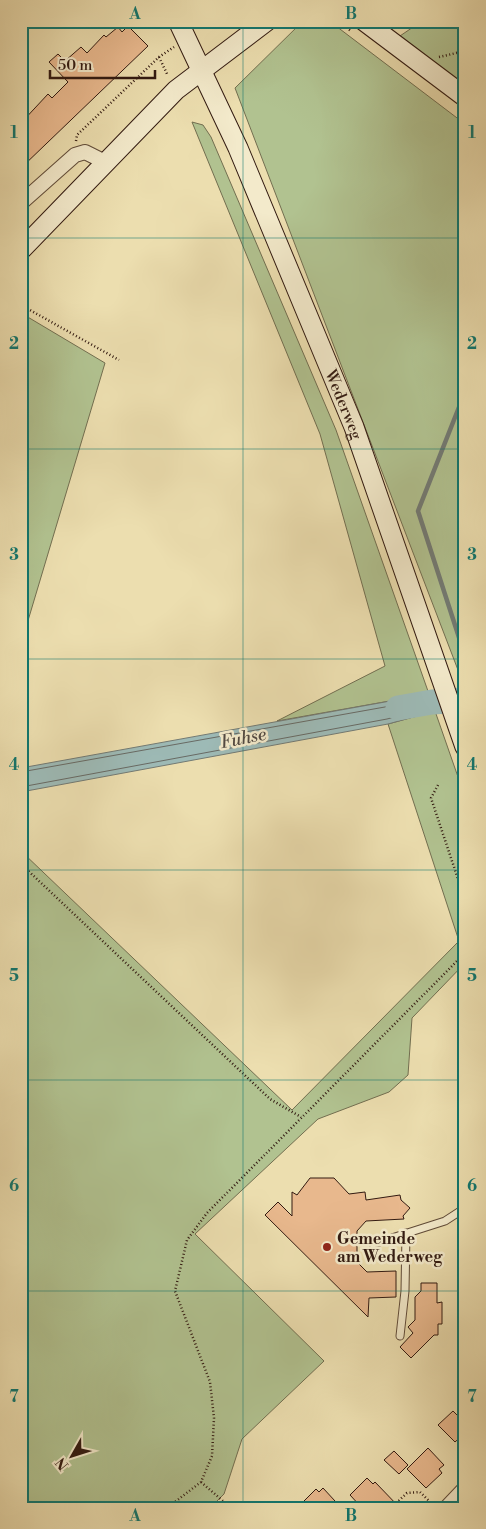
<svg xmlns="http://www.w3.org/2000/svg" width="486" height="1529" font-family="'Libre Bodoni',serif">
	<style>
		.green { fill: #b1c290; stroke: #726e50 }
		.water { fill: #9dbab6; stroke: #727a74 }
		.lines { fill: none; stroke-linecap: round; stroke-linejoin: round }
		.shore { stroke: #686a64; stroke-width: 1 }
		.stream { stroke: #727a74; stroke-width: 4.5 }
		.river { stroke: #9dbab6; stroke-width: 25 }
		.building { fill: #e8b88d; stroke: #321a11 }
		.lane-casing { stroke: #604b38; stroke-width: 9 }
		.street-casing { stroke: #604b38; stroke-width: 16 }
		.secondary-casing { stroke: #321a11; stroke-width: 21 }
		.path { stroke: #321a11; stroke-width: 2.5; stroke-dasharray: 1 2.5; stroke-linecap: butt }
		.lane { stroke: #f3eacb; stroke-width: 7 }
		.street { stroke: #f3eacb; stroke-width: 14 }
		.secondary { stroke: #f3eacb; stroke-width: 19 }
		.grid { fill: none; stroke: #0f766e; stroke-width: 1; stroke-opacity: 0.55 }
		.poi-dot { fill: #8f2418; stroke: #f3eacb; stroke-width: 2 }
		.labels { text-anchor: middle; stroke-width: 5; stroke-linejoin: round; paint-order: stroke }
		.street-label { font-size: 16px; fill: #321a11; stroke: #f3eacb }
		.poi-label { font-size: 16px; font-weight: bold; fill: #321a11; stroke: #f3eacb; text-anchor: start }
		.water-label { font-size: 18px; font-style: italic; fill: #524a43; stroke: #f3eacb }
		.neatline { fill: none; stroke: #0f766e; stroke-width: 2 }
		.grid-label { font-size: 16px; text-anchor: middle; font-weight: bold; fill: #0f766e }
	</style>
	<rect width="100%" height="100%" fill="#ecdeaf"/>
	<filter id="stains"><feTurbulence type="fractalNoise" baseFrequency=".004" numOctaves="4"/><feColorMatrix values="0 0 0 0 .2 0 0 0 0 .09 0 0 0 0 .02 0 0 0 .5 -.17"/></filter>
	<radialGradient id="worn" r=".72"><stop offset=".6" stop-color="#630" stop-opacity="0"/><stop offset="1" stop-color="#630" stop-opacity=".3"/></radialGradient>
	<!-- green -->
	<path class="green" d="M422,21H465V88L397,38Z
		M301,23H332L465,124V671L458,670L235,88Z
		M192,122L203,125L211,137L336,430L429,694L277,721L385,666L320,434Z
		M21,313L105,363L21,644Z
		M435,711L465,797V963L412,1018L408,1075L389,1092L318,1119L195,1234L324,1361L242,1439L224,1494L210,1508H21V851L292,1110L459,941L388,724Z"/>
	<!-- water -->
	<path class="water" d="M429,694L435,711L388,724L21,792V768Z"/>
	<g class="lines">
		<!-- shore -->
		<path class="shore" d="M21,772L424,700L428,706L426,709L387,719L21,787"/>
		<!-- stream -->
		<path class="stream" d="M465,392L418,511L465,656"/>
		<!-- river -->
		<path class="river" d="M398,708L432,702L465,700"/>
	</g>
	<!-- building -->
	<path class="building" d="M128,26L148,46L21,168V123L48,94L52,98L68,82L49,62L58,54L65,61L81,47L87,53L104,35L106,37L118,27L122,32Z
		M310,1178H334L349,1194L365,1192L366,1200L400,1195L401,1200L410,1208L403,1216L404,1219L366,1221L357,1231V1262L367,1272L396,1271V1297L369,1298L368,1317L265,1215L278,1202L292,1216V1192L297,1195Z
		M421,1283H437V1303L442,1302V1324H438V1335H434L411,1358L400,1347L413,1333L408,1327L415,1320V1297L421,1291Z
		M453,1411L465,1423V1433L455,1442L438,1425Z
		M428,1448L444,1465L439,1469L442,1473L426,1488L407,1469Z
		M394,1451L408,1465L399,1474L384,1460Z
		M367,1478L373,1484L375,1482L400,1508H362L350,1495Z
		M323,1488L335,1501L328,1508H310L304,1501L316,1489L319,1492Z"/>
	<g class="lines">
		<defs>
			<path id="lane" d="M373,1244L445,1221L465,1208
				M400,1336L405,1291L406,1233"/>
			<path id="street" d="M21,203L75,155L85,152L105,162
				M446,1508L465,1488"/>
			<g id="secondary">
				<path id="s1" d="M178,21L238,148L354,427L465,747"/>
				<path d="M364,21L465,97"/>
				<path d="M21,250L176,90L267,21"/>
			</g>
		</defs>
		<!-- lane casing -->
		<use href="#lane" class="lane-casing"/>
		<!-- street casing -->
		<use href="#street" class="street-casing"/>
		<!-- secondary casing -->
		<use href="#secondary" class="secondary-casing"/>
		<!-- path -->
		<path class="path" d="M338,21L351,31
			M159,57L168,76
			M439,57L465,51
			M76,141L77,135L159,57L174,47
			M21,305L119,360
			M438,785L431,798L465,900
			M21,864L270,1099L301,1117
			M201,1482L231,1508
			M167,1508L201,1482L212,1456L214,1418L210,1382L175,1291L187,1240L207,1213L465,953
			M391,1508L407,1493L420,1492L433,1505"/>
		<!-- lane -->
		<use href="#lane" class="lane"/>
		<!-- street -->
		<use href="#street" class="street"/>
		<!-- secondary -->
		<use href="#secondary" class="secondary"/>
	</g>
	<!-- grid -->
	<path class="grid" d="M243,21V1508M21,238H465M21,449H465M21,659H465M21,870H465M21,1080H465M21,1291H465"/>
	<!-- markers -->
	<circle class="poi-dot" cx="327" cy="1247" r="5"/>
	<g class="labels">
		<!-- street labels -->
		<g class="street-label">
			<text dy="6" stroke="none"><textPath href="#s1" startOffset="418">Wederweg</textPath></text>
		</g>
		<!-- poi labels -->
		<g class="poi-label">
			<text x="337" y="1244">Gemeinde<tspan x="337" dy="18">am Wederweg</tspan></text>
		</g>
		<!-- water labels -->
		<g class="water-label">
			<text transform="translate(243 738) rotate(-11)" y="6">Fuhse</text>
		</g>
	</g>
	<!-- margin -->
	<rect width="486" height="1529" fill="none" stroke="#ecdeaf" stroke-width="55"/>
	<!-- north arrow -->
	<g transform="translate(72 1456) rotate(231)" stroke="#f3eacb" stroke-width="4" paint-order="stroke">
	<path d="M0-4L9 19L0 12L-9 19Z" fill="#321a11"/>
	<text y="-8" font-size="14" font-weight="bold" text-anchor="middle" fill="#321a11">N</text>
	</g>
	<!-- scale -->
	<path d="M50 70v8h105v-8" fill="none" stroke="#321a11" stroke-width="2.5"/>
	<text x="58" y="70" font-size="15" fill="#321a11" stroke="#f3eacb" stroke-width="4" paint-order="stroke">50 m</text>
	<rect x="28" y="28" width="430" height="1474" class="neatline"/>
	<g class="grid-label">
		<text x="135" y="19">A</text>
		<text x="351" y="19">B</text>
		<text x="14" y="138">1</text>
		<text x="472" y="138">1</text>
		<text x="14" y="349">2</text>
		<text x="472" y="349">2</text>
		<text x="14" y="560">3</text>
		<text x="472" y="560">3</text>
		<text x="14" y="770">4</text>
		<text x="472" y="770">4</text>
		<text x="14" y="981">5</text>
		<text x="472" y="981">5</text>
		<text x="14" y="1191">6</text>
		<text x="472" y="1191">6</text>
		<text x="14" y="1402">7</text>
		<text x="472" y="1402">7</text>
		<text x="135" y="1521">A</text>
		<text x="351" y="1521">B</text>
	</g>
	<rect width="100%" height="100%" filter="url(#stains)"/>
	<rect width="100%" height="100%" fill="url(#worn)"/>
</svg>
